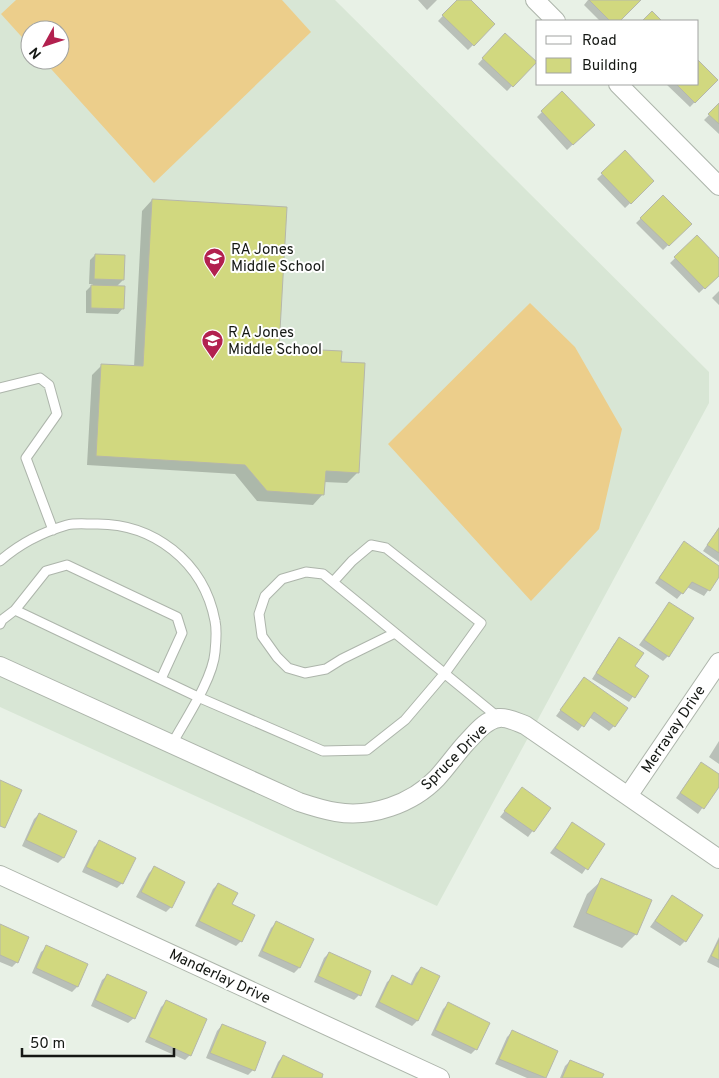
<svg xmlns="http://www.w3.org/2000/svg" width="719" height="1078" font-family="Overpass,sans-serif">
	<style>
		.built { fill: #d8e6d5; fill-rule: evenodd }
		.pitch { fill: #ecce8b }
		.shadow { fill: #0003 }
		.building { fill: #d1d87f; stroke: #b5b7ab }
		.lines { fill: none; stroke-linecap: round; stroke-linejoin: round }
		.service-casing { stroke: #adb5ab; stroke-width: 11 }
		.minor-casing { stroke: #adb5ab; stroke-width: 20 }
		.service { stroke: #fff; stroke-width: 9 }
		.minor { stroke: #fff; stroke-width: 18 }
		.labels { text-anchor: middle; stroke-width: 4; stroke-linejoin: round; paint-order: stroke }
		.poi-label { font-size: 15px; fill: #151814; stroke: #fff; text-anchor: start }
		.street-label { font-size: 15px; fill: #151814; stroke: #fff }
	</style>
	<rect width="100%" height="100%" fill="#e8f1e6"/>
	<!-- built -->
	<path class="built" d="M0,0H335L709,372V403L437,906L0,707ZM30,30H60V60H30Z"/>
	<!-- pitch -->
	<path class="pitch" d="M16,0H282L311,32L154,183L43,60H60V30H30V46L1,14Z
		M530,303L575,347L622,429L599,529L531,601L388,444Z"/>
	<!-- shadow -->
	<path class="shadow" d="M418,0H437L427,10Z
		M458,0H469L494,24L468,50L438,21Z
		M588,0H639L618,21H600L584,5Z
		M505,34L535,62L507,91L478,64Z
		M698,62L716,80L690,107L666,84H698Z
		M562,92L593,125L567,150L537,117Z
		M719,105V134L704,120Z
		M625,152L653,181L625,208L597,179Z
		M663,197L690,224L663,250L636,223Z
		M152,200L278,349L340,363L357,473L347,483L324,482L323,494L313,505L257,501L235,474L87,465L92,375L102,365L134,367L142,211Z
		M697,237L719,260V274L699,293L670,263Z
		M95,255L123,280L116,287L123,308L118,314L86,313V291L93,284H89L90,260Z
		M719,291V305L712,298Z
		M719,527V562L703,551Z
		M684,543L719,567V575L704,596L687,587L677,599L655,583Z
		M669,603L668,656L663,661L639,645Z
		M619,639L633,667L648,676L629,702L592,679L614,644Z
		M584,678L614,726L609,731L589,717L578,731L556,716Z
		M719,741V764L709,757Z
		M701,763L719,775V785L698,814L676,798Z
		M522,789L550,808L528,837L500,817Z
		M39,814L76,832L63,858L58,863L22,846L34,819Z
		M572,824L603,845L582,874L550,853Z
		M99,842L122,883L117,888L82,872L94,847Z
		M154,868L171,907L166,912L136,897L149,873Z
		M602,880L636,934L622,948L573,927L587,894Z
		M218,884L231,904L241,941L236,946L195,926L213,889Z
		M672,896L685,941L680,946L650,927Z
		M276,923L299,968L294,973L258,956L271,928Z
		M0,925L17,962L12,967L0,962Z
		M719,937V968L707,962Z
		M47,947L87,965L77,987L72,992L32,973L41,952Z
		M329,953L359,995L354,1000L314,982L324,958Z
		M421,968L438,977L417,1021L412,1026L375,1007L387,982L393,977L410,985L416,973Z
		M108,975L134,1018L128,1023L91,1006L102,980Z
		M166,1002L190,1055L185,1060L145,1042L161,1007Z
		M448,1004L476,1049L471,1054L431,1035L443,1009Z
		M222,1025L253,1070L248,1075L206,1058L217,1031Z
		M512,1032L556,1051L544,1078H527L495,1064L507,1037Z
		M283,1056L320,1078H271L278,1062Z
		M570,1061L601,1078H560L565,1066Z"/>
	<!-- building -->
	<path class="building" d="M457,0H471L495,24L474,46L442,15Z
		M589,0H641L620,21H610Z
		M652,11L662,21H642Z
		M505,33L537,62L513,87L482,58Z
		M698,60L718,80L695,103L676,84H698Z
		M562,91L595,125L573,145L541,111Z
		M719,103V124L708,114Z
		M625,150L654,181L631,204L601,173Z
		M663,195L692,224L669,246L640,218Z
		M152,199L287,207L279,348L342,351L341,362L365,363L359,473L326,471L324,495L267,491L245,465L96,456L101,364L143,366Z
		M697,235L719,258V276L705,289L674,257Z
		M95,254L125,255L124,280L94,279Z
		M91,285L125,286L124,309L91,308Z
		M719,528V553L707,545Z
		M684,541L719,566V577L710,591L692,582L683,594L659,578Z
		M669,602L694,618L669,657L644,640Z
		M619,637L644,653L635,666L649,676L635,698L596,673Z
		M584,677L628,708L615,727L594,712L584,727L560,710Z
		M701,762L719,774V787L704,809L680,793Z
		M0,780L22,790L5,828L0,826Z
		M522,787L551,808L534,832L504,811Z
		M39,813L77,831L64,858L26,840Z
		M572,822L605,844L588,870L555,848Z
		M99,840L136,858L123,884L86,867Z
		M154,866L185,882L172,908L141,892Z
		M601,878L652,900L637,935L586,913Z
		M218,883L238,893L232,904L255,915L242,942L199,921Z
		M672,895L703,915L686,942L655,921Z
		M276,921L314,939L300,968L262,951Z
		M0,924L29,937L18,963L0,955Z
		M719,940V960L711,956Z
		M46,945L88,964L78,987L36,968Z
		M329,952L371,971L361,996L318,976Z
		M421,967L440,976L418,1021L379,1002L392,975L412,985Z
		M107,974L147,992L135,1019L95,1000Z
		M166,1000L207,1019L191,1056L149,1037Z
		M448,1002L490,1023L477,1050L435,1030Z
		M222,1024L266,1042L255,1071L210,1053Z
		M512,1030L558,1051L546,1078L499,1059Z
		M283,1055L323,1074L322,1078H272Z
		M570,1060L604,1074L602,1078H562Z"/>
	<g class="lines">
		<defs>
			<path id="service" d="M0,388L40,378L49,385L57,414L26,458L53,530
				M0,561C18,545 43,532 67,525C75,523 85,524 93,524C153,522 204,562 215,621C217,630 216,642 215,652C213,679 185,720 172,744
				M15,610L46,571L67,565L177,617L182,633L161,679
				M0,624L2,620L15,610L198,697L323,751L367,750L405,720L445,673L481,623L386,548L371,545L352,561L333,582
				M395,633L342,659L326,669L305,673L288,668L277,657L262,636L259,614L265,596L282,579L306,572L323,574L499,718"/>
			<path id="minor" d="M535,0L556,21
				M618,84L719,186
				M0,666L299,802C311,806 323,810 336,812C371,818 412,804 437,778C447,767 456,754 466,743C475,734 485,720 499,718C507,717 517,722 525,725L719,859
				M628,796L719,662
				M0,875L440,1078"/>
		</defs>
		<!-- service casing -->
		<use href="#service" class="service-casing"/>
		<!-- minor casing -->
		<use href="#minor" class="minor-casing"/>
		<!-- service -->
		<use href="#service" class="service"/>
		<!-- minor -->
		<use href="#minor" class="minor"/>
	</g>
	<!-- icons -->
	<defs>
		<symbol id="school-pin" viewBox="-11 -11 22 30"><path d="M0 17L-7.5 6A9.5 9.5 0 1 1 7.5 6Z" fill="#b2214f" stroke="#fff"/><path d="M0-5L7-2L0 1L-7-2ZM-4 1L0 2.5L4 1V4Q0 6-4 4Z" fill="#fff"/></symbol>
	</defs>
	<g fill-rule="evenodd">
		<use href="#school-pin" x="202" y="246" width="25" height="34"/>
		<use href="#school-pin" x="200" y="328" width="25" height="34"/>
	</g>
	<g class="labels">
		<!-- poi labels -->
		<g class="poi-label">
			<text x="231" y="254">RA Jones<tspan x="231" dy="17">Middle School</tspan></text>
			<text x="228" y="337">R A Jones<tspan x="228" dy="17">Middle School</tspan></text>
		</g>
		<!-- street labels -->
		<g class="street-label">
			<text transform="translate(673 729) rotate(-56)" y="5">Merravay Drive</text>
			<text transform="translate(454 757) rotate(-45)" y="5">Spruce Drive</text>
			<text transform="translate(220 976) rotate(25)" y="5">Manderlay Drive</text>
		</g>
	</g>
	<!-- legend -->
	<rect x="536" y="20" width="162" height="65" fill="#ffffff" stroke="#a1a3a1"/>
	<rect x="546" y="36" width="25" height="8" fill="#ffffff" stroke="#a1a3a1"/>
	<text x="582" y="45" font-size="15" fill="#151814">Road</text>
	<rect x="546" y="58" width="25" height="15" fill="#d1d87f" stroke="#a1a3a1"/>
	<text x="582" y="70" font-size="15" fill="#151814">Building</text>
	<!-- north arrow -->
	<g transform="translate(45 45) rotate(230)"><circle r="24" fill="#ffffff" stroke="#a1a3a1"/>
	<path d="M0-4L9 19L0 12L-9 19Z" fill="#b2214f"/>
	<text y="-8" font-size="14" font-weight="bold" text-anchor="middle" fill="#151814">N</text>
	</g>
	<!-- scale -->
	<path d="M22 1048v8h152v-8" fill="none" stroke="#151814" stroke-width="2.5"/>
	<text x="30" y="1048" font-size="15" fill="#151814" stroke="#ffffff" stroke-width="4" paint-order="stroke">50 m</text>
</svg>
